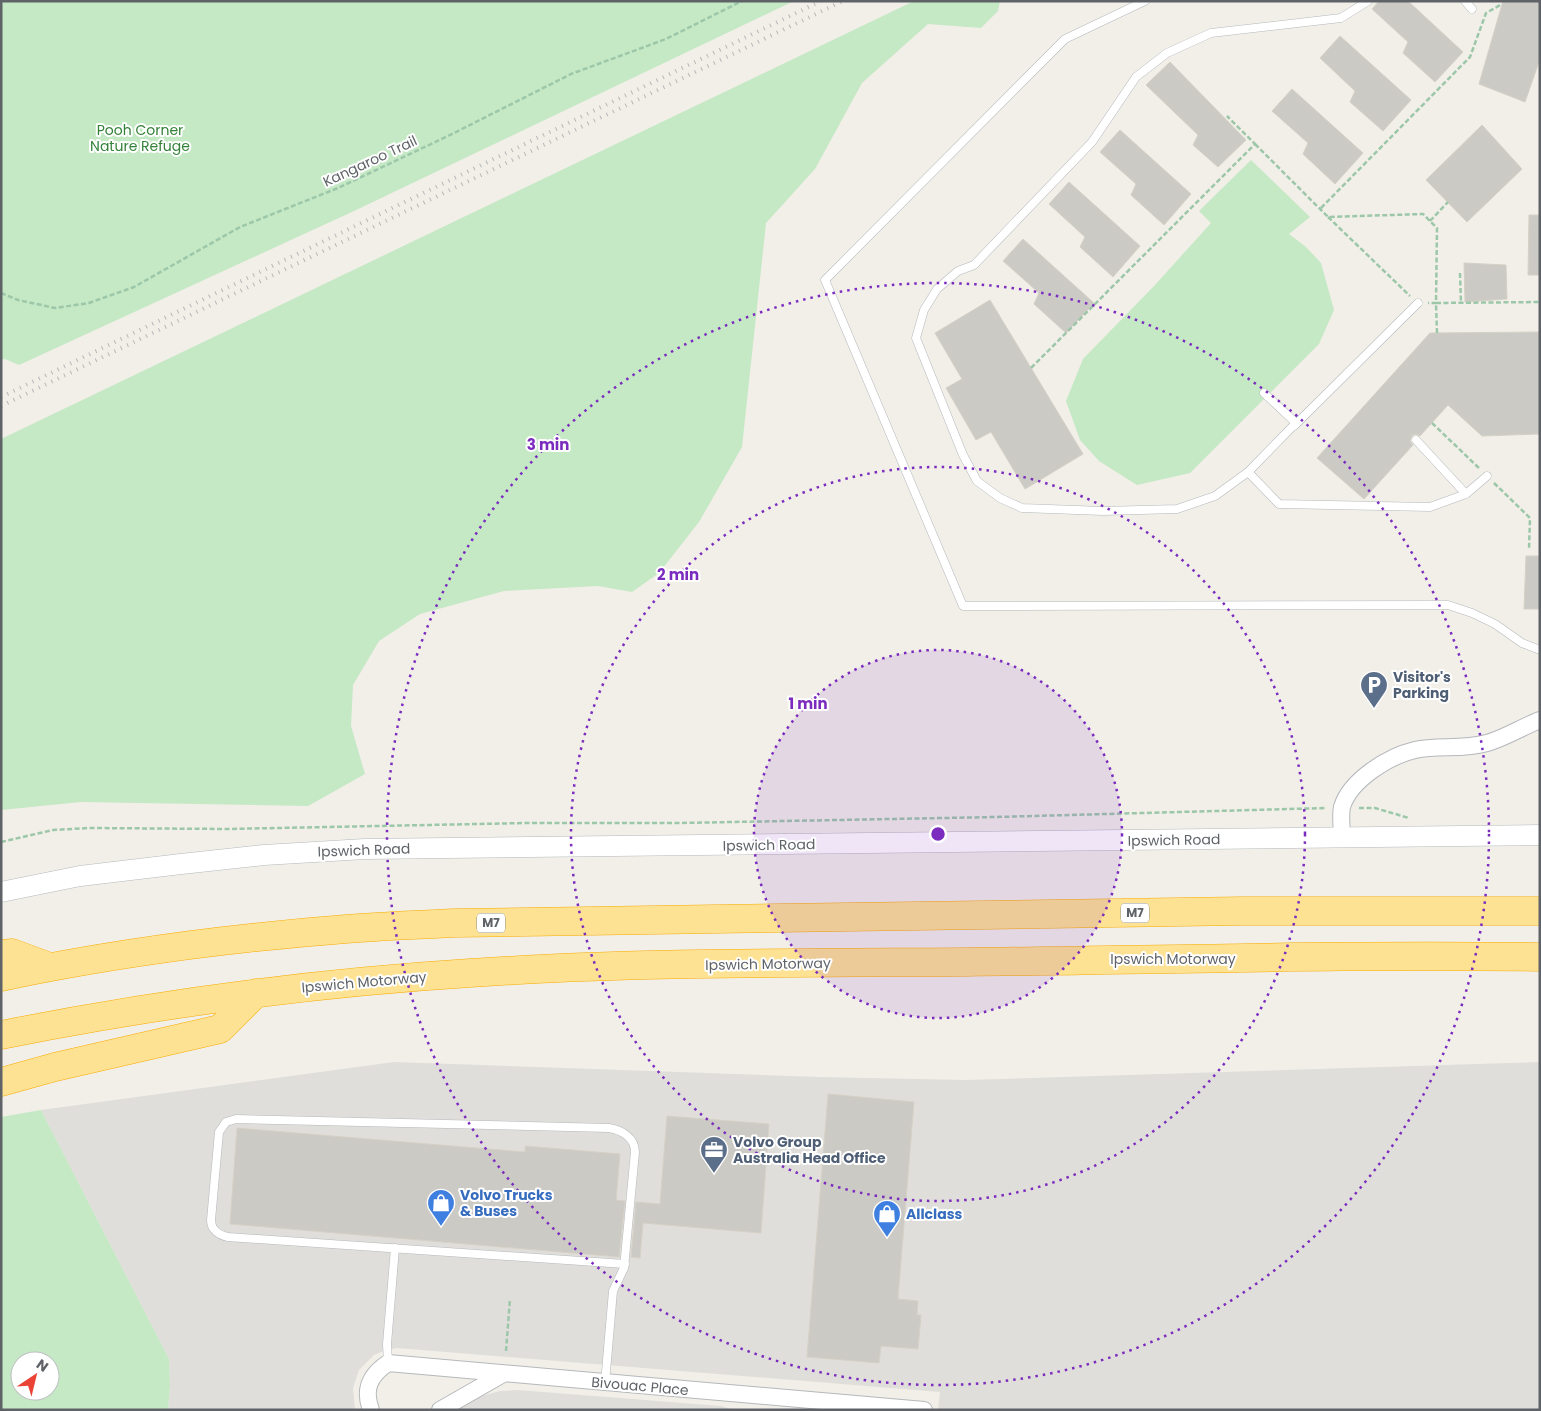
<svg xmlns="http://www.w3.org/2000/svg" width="1541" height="1411" font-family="Poppins,sans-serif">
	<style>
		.industrial { fill: #e0deda }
		.green { fill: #c5e8c5; fill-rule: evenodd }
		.building { fill: #cccac5; stroke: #d6d1c6 }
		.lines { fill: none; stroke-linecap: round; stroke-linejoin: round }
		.service-casing { stroke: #b5b8bc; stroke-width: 9 }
		.minor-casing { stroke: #b5b8bc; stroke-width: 18 }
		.tertiary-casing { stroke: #b5b8bc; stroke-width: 21 }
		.motorway-casing { stroke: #f9ab00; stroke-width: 29 }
		.path { stroke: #9cc7a9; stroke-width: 2.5; stroke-dasharray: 5 2.5; stroke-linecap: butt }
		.service { stroke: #fff; stroke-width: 8 }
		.minor { stroke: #fff; stroke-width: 16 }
		.tertiary { stroke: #fff; stroke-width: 20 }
		.motorway { stroke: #fde293; stroke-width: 28 }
		.rail { stroke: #b6b7b8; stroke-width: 4; stroke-dasharray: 1 6; stroke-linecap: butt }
		.ring { fill: none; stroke: #7b2cbf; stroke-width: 2.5; stroke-dasharray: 2.5 5 }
		.labels { text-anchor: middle; stroke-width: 4; stroke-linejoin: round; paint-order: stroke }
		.shield { fill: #fff; stroke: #8f9295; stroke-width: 1 }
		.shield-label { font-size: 12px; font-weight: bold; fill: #5f6368 }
		.park-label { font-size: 14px; fill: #348238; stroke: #fff }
		.street-label { font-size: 14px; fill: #5f6368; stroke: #fff }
		.service-label { font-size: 14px; font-weight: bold; fill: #4e5e75; stroke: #fff; text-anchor: start }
		.shop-label { font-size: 14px; font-weight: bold; fill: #366cbe; stroke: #fff; text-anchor: start }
		.centre { fill: #7b2cbf; stroke: #fff; stroke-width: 2.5 }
		.ring-label { font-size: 15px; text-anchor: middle; font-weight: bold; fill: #7b2cbf; stroke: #fff; stroke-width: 4; stroke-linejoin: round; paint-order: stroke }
	</style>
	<rect width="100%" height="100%" fill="#f1efe8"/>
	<!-- industrial -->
	<path class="industrial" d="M394,1062L818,1077L967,1080L1540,1062V1410H938L940,1392L397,1348L386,1350L374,1355L359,1370L353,1388L355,1410H168L170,1385L169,1359L41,1110Z
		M518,1390L721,1406L734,1410H456L482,1396L500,1391Z"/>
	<!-- green -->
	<path class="green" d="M1,1H794L354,211L19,365L5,359L1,360Z
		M914,1H1000L998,11L981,28L928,24L862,83L815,169L766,223L742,447L699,522L659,573L632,592L598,586L504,591L420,614L379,641L353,685L351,726L365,774L308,806L81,802L1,810V439Z
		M1251,160L1310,217L1289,234L1306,247L1321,263L1334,310L1319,344L1190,473L1137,485L1099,461L1080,440L1066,401L1083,359L1155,285L1211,223L1199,211Z
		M41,1110L169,1359L170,1385L168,1410H1V1117ZM20,1361H50V1391H20Z"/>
	<!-- building -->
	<path class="building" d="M1379,1H1408L1463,52L1435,82L1403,53L1408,42L1372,9Z
		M1503,1H1540V59L1525,102L1479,84Z
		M1340,36L1411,100L1383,131L1350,102L1355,91L1320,58Z
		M1170,62L1246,140L1218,167L1193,145L1198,135L1146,85Z
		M1292,89L1363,153L1335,184L1303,154L1308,143L1272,111Z
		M1482,125L1522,169L1467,222L1426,180Z
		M1120,130L1191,194L1164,225L1131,195L1136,184L1100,152Z
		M1069,182L1140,246L1113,277L1080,247L1085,237L1049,204Z
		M1529,215H1540V275H1528Z
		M1023,239L1094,303L1066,333L1034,304L1039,293L1003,261Z
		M1464,263L1506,265L1507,299L1465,302Z
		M990,300L1083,454L1025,489L991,432L976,440L946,388L962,379L935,333Z
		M1540,332V434L1482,436L1448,405L1420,436L1415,434L1412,436L1410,441L1413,445L1364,499L1317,458L1430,333Z
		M1526,556H1540V609H1524Z
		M828,1094L914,1102L898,1299L918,1301L917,1315H921L918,1349L881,1346L879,1363L807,1357Z
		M667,1116L769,1124L761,1233L643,1223L640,1258L631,1257L636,1202L660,1204Z
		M237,1128L525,1152V1146L620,1154L616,1200L625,1201L619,1257L230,1224Z"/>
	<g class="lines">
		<defs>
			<path id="service" d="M1145,1L1065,39L825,280L963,606L1448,605L1472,613L1495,624L1522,643L1540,650
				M1465,1L1472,9
				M1264,393L1296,423L1248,472L1215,496L1177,509L1103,511L1022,508L1000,498L977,481L963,455L916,338L924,310L937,289L958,271L974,265L1092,142L1136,77L1167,53L1211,33L1341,18L1368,1
				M1294,426L1418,303
				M1416,440L1466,494
				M1248,472L1279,504L1430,507L1466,494L1487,476
				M388,1363L387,1344L395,1248
				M605,1383L613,1291L624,1268L635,1152C635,1138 622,1130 609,1128L236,1119L226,1122L219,1132L211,1220C211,1230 219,1235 228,1237L625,1264"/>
			<path id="minor" d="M1342,838C1342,828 1340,816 1342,807C1350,780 1389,756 1415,750C1438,745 1463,750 1487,743C1505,738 1522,727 1540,720
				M371,1410C363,1389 370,1375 388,1363L924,1410
				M440,1410L503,1374"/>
			<path id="tertiary" d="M1,892L80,876L181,864L264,855L365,849L1540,835"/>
			<path id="motorway" d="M1,954L12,953L50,967
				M1,977C115,953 230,938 346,929C382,926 419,925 455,923L1243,911H1540
				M1,1035C156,1004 313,983 470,973C635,962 801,963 966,962C1157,960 1349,954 1540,957
				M1,1082L55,1067L220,1029L256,993"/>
		</defs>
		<!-- service casing -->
		<use href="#service" class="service-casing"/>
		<!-- minor casing -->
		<use href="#minor" class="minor-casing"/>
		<!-- tertiary casing -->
		<use href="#tertiary" class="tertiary-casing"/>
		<!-- motorway casing -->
		<use href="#motorway" class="motorway-casing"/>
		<!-- path -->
		<path class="path" d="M1255,144L1328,217L1423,214L1437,228L1436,303H1428
			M1321,208L1470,57L1486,13L1502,4
			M1328,217L1410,296
			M1430,221L1448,202
			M1460,273L1461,303
			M1,293L18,300L55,308L89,303L134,287L240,227L338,188L448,136L571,74L666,39L742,1
			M1437,333L1436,303L1540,302
			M1031,368L1255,144L1227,116
			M1432,423L1480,469
			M1494,483L1530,518L1529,549
			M1359,808H1375L1409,818
			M1,842L53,830L89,828L228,829L528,823H680L996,817L1326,808
			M506,1351L510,1299"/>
		<!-- service -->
		<use href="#service" class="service"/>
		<!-- minor -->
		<use href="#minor" class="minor"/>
		<!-- tertiary -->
		<use href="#tertiary" class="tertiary"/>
		<!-- motorway -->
		<use href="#motorway" class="motorway"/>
		<!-- rail -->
		<path class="rail" d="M1,397L821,1
			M1,406L843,1"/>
	</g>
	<!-- distance rings -->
	<circle cx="938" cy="834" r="184" fill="#7b2cbf" fill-opacity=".12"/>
	<g class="ring">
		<circle cx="938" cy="834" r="184"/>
		<circle cx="938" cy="834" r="367"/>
		<circle cx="938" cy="834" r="551"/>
	</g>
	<!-- icons -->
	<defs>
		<symbol id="parking-pin" viewBox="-11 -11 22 30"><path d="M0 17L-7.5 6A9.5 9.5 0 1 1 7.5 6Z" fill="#5c6f8a" stroke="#fff"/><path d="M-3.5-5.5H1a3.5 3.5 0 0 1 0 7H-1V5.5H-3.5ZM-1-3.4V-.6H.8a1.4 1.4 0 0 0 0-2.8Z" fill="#fff"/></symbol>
		<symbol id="office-pin" viewBox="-11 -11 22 30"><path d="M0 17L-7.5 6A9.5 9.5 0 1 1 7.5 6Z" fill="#5c6f8a" stroke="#fff"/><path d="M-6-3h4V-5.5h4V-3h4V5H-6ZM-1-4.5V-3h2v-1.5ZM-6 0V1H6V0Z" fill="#fff"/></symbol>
		<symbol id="shop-pin" viewBox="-11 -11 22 30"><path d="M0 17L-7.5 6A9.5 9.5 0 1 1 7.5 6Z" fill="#3f7fe0" stroke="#fff"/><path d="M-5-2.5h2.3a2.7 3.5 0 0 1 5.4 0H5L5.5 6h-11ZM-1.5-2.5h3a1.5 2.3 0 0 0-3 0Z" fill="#fff"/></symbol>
	</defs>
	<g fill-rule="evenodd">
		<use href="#parking-pin" x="1358" y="669" width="32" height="43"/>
		<use href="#office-pin" x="698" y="1134" width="32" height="43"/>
		<use href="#shop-pin" x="425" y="1187" width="32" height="43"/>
		<use href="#shop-pin" x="871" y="1198" width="32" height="43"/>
	</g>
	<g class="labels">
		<!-- shield labels -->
		<g class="shield">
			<rect x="1121" y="903.5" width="28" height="19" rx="4"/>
			<rect x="477" y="913.5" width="28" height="19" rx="4"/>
		</g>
		<g class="shield-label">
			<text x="1135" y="917">M7</text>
			<text x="491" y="927">M7</text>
		</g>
		<!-- park labels -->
		<g class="park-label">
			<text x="140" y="135">Pooh Corner<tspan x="140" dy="16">Nature Refuge</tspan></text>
		</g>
		<!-- street labels -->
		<g class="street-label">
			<text transform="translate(370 161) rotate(-25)" y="5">Kangaroo Trail</text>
			<text transform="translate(1174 840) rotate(-1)" y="5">Ipswich Road</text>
			<text transform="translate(769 845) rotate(-1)" y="5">Ipswich Road</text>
			<text transform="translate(364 850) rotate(-2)" y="5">Ipswich Road</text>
			<text x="1173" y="964">Ipswich Motorway</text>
			<text transform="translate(768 964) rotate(-1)" y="5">Ipswich Motorway</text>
			<text transform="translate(364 982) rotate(-5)" y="5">Ipswich Motorway</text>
			<text transform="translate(640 1386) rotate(5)" y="5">Bivouac Place</text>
		</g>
		<!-- service labels -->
		<g class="service-label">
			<text x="1393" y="682">Visitor's<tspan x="1393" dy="16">Parking</tspan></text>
			<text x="733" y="1147">Volvo Group<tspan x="733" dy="16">Australia Head Office</tspan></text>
		</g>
		<!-- shop labels -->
		<g class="shop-label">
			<text x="460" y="1200">Volvo Trucks<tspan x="460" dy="16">&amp; Buses</tspan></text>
			<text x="906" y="1219">Allclass</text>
		</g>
	</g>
	<circle cx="938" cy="834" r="8" class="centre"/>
	<g class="ring-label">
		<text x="548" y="450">3 min</text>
		<text x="678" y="580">2 min</text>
		<text x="808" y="709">1 min</text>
	</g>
	<!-- border -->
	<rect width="1541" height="1411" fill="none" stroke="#5f6368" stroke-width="5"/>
	<!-- north arrow -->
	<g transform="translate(35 1376) rotate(35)"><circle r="24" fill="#ffffff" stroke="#bfc1c3"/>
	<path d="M0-4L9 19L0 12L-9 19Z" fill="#ea4335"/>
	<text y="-8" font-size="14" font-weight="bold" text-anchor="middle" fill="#5f6368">N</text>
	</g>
</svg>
